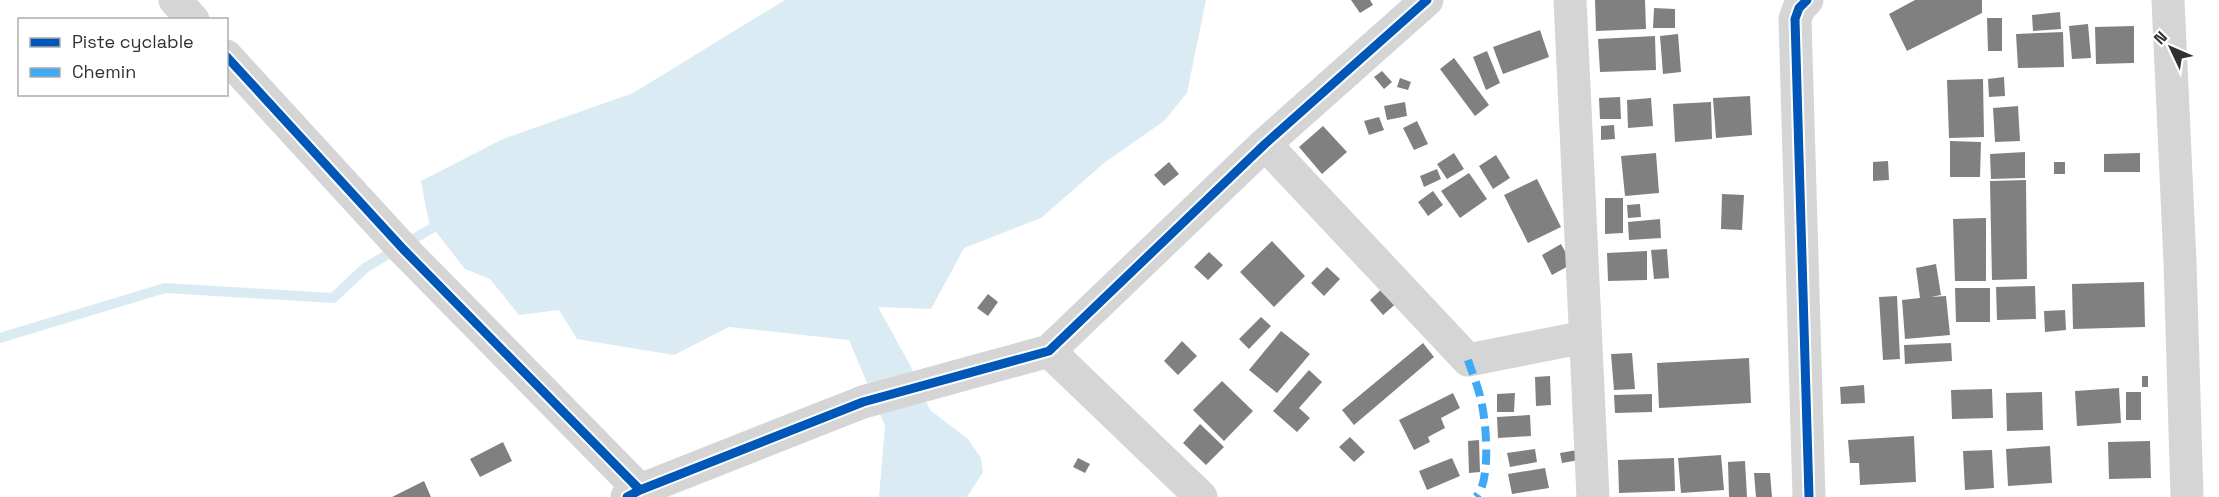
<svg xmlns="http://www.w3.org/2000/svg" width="2219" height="497" font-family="'Space Grotesk',sans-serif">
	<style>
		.water { fill: #dbebf3 }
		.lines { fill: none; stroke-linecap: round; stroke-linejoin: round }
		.stream { stroke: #dbebf3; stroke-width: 10 }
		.building { fill: #808080 }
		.minor { stroke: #d5d5d5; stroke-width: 33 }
		.quiet { stroke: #3fa9f5; stroke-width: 8; stroke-dasharray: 15 8; stroke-linecap: butt }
		.cycleway-casing { stroke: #fff; stroke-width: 13 }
		.cycleway { stroke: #0057b8; stroke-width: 9 }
	</style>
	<rect width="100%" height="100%" fill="#fff"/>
	<!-- water -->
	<path class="water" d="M785,0H1206L1187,93L1164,121L1104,163L1041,218L964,248L931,309L878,307L910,365L930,410L968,439L981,458L983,472L967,497H879L885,426L849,340L729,327L674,355L577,339L559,310L519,315L490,279L465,269L429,223L421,181L503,139L633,93Z"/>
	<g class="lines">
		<!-- stream -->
		<path class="stream" d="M0,338L165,288L333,298L365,268L444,221"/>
	</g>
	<!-- building -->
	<path class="building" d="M1351,0H1370L1373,5L1360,13Z
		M1595,0H1645L1646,29L1596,31Z
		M1915,0H1982V13L1907,51L1889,14Z
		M1654,8L1675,9V28H1653Z
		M2060,12L2061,29L2033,31L2032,15Z
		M1987,18H2002V51H1988Z
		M2088,24L2091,58L2072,59L2069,26Z
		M2134,26V63L2096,64L2095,27Z
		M1540,30L1549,57L1503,74L1493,47Z
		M2063,32L2064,67L2018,68L2016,34Z
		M1678,34L1681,72L1663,74L1660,36Z
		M1655,36L1656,70L1600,72L1598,39Z
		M1487,51L1500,83L1486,90L1473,57Z
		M1454,58L1489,105L1475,116L1440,69Z
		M1382,71L1392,82L1384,89L1374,77Z
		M2004,77L2005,96L1989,97L1988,79Z
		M1400,78L1411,82L1408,90L1397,87Z
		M1983,79L1984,137L1949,138L1947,80Z
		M1750,96L1752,135L1716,138L1713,98Z
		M1620,97L1621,119H1600L1599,98Z
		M1651,98L1653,126L1628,128L1627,100Z
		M1405,102L1407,116L1387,120L1384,106Z
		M1711,102L1712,139L1675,142L1673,104Z
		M2018,106L2020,141L1995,142L1993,108Z
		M1379,117L1384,130L1369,135L1364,121Z
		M1417,121L1428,144L1414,150L1403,128Z
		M1614,125L1615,139L1601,140V126Z
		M1323,126L1347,152L1322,174L1299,147Z
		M1950,141L1981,142L1980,177H1950Z
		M2025,152V178L1991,179L1990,154Z
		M1454,153L1464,169L1447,179L1437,164Z
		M1656,153L1659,193L1625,196L1621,156Z
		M2140,153V172H2104V154Z
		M1496,155L1510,178L1493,189L1479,166Z
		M1888,161L1889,180L1873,181V162Z
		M1169,162L1179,174L1164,186L1154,175Z
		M2054,162H2065V174H2054Z
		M1437,169L1441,179L1424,187L1420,176Z
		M1469,173L1487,199L1460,218L1441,191Z
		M1537,179L1561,227L1528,243L1504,195Z
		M2026,180L2027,279L1992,280L1990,181Z
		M1433,191L1443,205L1428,216L1418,202Z
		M1722,194L1744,195L1742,230L1721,229Z
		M1605,198H1623V233L1605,234Z
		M1640,204L1641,217L1628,218L1627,205Z
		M1986,218V281H1955L1953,219Z
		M1660,219L1661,238L1629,240L1628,222Z
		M1272,241L1305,276L1274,307L1240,272Z
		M1561,244L1572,264L1552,275L1542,255Z
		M1667,249L1669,278L1654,279L1651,250Z
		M1647,251V280L1608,281L1607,253Z
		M1209,252L1223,265L1208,280L1194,267Z
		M1936,264L1941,295L1931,297L1946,296L1950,335L1905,339L1902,300L1920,298L1916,268Z
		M1327,267L1340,279L1324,296L1311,283Z
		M2144,282L2145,327L2073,329L2072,284Z
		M1385,286L1399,301L1383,315L1370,300Z
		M2035,286L2036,319L1997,320L1996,287Z
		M1955,288H1990V322H1956Z
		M988,294L998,302L988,316L977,308Z
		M1897,296L1900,359L1883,360L1879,297Z
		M2065,310L2066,330L2045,332L2044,311Z
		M1261,317L1271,326L1249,349L1239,339Z
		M1281,331L1310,354L1277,393L1249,370Z
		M1182,341L1197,356L1178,375L1164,361Z
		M1423,343L1434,357L1354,425L1342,410Z
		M1951,343L1952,361L1905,364L1904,345Z
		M1632,353L1635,389L1614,390L1611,354Z
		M1749,358L1751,403L1659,408L1657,363Z
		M1309,370L1322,382L1299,408L1310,418L1297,432L1273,411Z
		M1550,376L1551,405L1536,406L1535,377Z
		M2142,376H2148V387H2142Z
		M1222,381L1253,411L1224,441L1193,410Z
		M1864,385L1865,403L1841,404L1840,387Z
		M2119,388L2121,423L2077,426L2075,391Z
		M1992,389L1993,418L1952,419L1951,390Z
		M2042,392L2043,430L2007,431L2006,393Z
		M2126,392H2141V420H2126Z
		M1453,393L1460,408L1441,418L1445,428L1428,437L1430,442L1414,450L1399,420Z
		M1515,393L1514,412H1497V394Z
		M1652,394V412L1615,413L1614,395Z
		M1530,415L1531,436L1498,438L1497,417Z
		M1200,424L1224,447L1206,465L1183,443Z
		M1914,436L1916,482L1860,485L1859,463H1850L1848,440Z
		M1350,437L1365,452L1354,462L1339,447Z
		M1479,440L1480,472L1469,473L1468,441Z
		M2150,441L2151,478L2109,479L2108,442Z
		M503,442L512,461L480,477L470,459Z
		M2050,446L2052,483L2008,486L2006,449Z
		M1535,449L1537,462L1510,467L1507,453Z
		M1577,450L1579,460L1562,463L1560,453Z
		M1992,450L1994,488L1965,490L1963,451Z
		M1721,455L1724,490L1681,493L1678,458Z
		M1078,458L1090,464L1085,473L1073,467Z
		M1452,458L1460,476L1427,490L1419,471Z
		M1674,458L1675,491L1619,493L1618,460Z
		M1745,461L1747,497H1729L1728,462Z
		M1545,468L1549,488L1512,494L1508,474Z
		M1754,473H1770L1772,497H1756Z
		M424,481L431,497H392Z"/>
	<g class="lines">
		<!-- minor -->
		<path class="minor" d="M175,0L193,20
			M1570,0L1593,497
			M1807,0L1799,8L1795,19L1809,497
			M2168,0L2180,262L2187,497
			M226,56L404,250L640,490
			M1265,144L1468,360L1585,337
			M1049,351L1201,497
			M627,497L640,490L863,402L1049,351L1265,144L1427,0"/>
		<!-- quiet -->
		<path class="quiet" d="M1468,360C1472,372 1477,384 1480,396C1486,417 1492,481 1476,497"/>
		<defs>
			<path id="cycleway" d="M1807,0L1799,8L1795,19L1809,497
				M226,56L404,250L640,490
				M627,497L640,490L863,402L1049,351L1265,144L1427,0"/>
		</defs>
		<!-- cycleway casing -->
		<use href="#cycleway" class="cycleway-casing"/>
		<!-- cycleway -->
		<use href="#cycleway" class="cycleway"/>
	</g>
	<!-- legend -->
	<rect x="18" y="18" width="210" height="78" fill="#ffffff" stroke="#adadad" stroke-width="1.5"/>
	<rect x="30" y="38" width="30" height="9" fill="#0057b8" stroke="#adadad" stroke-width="1.5"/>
	<text x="72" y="48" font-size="18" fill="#313131">Piste cyclable</text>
	<rect x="30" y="68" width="30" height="9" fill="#3fa9f5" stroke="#adadad" stroke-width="1.5"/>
	<text x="72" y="78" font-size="18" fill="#313131">Chemin</text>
	<!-- north arrow -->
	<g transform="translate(2171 48) rotate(314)" stroke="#ffffff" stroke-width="4.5" paint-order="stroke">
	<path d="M0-4.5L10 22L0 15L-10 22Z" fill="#313131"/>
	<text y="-9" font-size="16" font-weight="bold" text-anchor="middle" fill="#313131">N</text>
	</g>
</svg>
